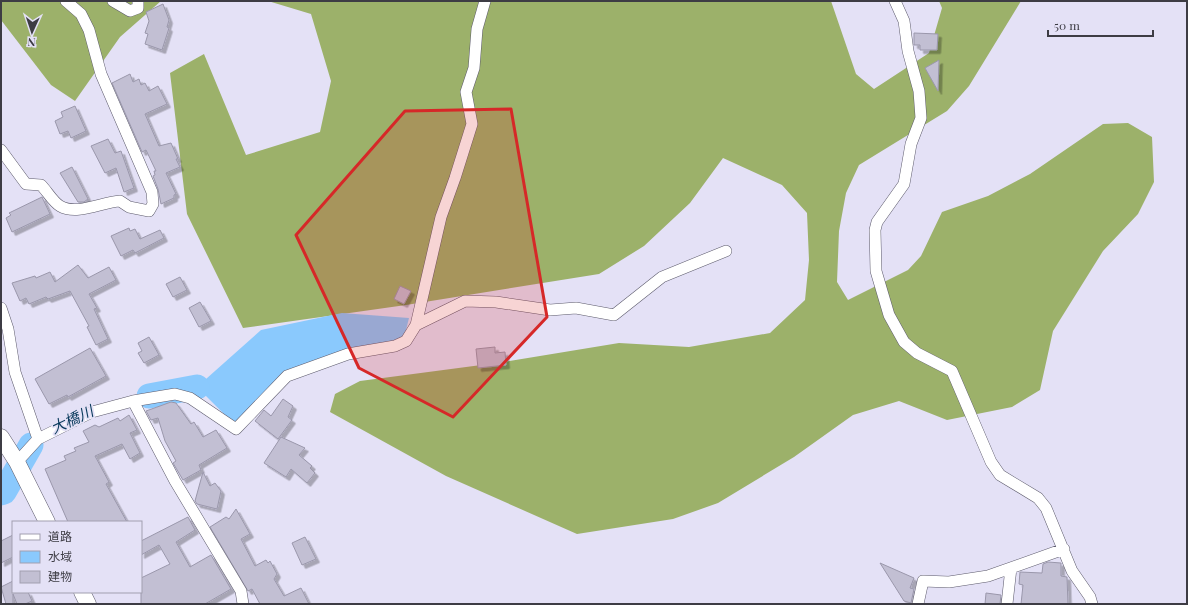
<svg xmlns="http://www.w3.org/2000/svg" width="1188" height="605" font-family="'Playfair Display','Noto Sans JP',serif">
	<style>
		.forest { fill: #9cb16a }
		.water { fill: #8ac9fd }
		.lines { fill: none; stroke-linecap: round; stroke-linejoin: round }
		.river { stroke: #8ac9fd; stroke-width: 25 }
		.building { fill: #c2bfd3; stroke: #9a97ab; filter: url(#shadow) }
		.minor-casing { stroke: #5d5b6c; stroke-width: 12 }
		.secondary-casing { stroke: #5d5b6c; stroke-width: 17 }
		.minor { stroke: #fff; stroke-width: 11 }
		.secondary { stroke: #fff; stroke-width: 16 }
		.marked { fill: #d62828; fill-opacity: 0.2; stroke: #d62828; stroke-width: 3; stroke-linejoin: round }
		.labels { text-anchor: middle; stroke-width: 3.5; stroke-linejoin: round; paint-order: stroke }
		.water-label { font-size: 15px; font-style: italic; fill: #08395b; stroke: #e4e1f6 }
	</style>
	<defs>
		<filter id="shadow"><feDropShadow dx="3.5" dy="3.5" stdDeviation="0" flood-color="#0004"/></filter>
	</defs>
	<rect width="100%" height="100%" fill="#e4e1f6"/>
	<!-- forest -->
	<path class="forest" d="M1,1H161L120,37L75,101L51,85L1,20Z
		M268,1H831L856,74L874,89L929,53L942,8L939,1H1021L969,86L947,111L859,165L846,193L839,231L837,282L848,300L908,270L921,256L942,212L988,196L1030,174L1103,124L1128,123L1152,137L1154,182L1138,214L1103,251L1053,331L1040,390L1012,407L947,420L899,401L853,415L794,457L718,503L673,519L577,534L446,476L330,412L335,394L360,381L504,362L619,343L689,347L770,333L805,300L809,260L807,213L782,185L723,158L690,203L644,246L599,274L406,305L243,328L187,214L170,73L204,54L246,155L320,132L331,81L311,14Z"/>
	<!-- water -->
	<path class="water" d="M342,313L409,318L404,338L285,374L236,426L197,387L261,330Z"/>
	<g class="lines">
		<!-- river -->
		<path class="river" d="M149,396L197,387
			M1,493L4,492L31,445"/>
	</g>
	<!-- building -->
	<path class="building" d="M163,4L169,20L167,27L169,28L162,50L145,44L148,34L145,33L149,21L146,12Z
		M914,33L938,34L937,50H920V45H914Z
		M939,60L938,91L925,68Z
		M130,74L133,82L139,79L141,85L145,83L149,91L158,86L167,104L145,114L159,146L171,143L178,159H176L180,167L166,173L176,194L174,195V198L161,204L158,189L153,176L155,175L154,171H156L146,150L142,152L112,83Z
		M75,106L86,131L71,138L68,131L60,134L55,121L63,117L61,112Z
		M108,139L115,153L121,151L134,188L124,192L116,168L105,173L91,146Z
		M72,167L88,199L84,202H78L60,173Z
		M42,197L50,214L12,232L6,218L11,215L9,213Z
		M129,228L130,231L135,229L140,239L160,230L164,238L135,253L133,250L121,256L111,236Z
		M78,265L88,278L109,267L116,280L89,294L97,308L94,309L108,339L96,345L87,327L89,326L70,291L48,299L46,297L29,304L26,298L20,301L12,283L35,276L36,278L50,272L55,282Z
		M180,277L187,290L173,297L166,284Z
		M400,286L411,291L404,304L394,299Z
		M200,302L211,321L199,327L189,308Z
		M149,337L159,355L144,363L138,353L142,351L138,343Z
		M495,347V353L505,352L506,365L478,368L476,349Z
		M90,348L106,376L68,397L67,395L49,404L35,379Z
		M283,399L293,406L288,417L292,420L278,439L255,421L264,410L271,416Z
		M171,402L176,403L191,424L194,422L203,437L216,430L227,448L199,465L201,470L183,480L173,463L176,461L165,441L158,418L151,420L146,411Z
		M129,415L137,430L130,433L140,453L130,459L122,444L95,456L109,482L106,484L127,522H68L45,469L66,460L64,456L76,451L74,448L89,442L83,431L95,425L99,427L118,418L120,421Z
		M281,437L305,448L299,455L312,466L310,468L315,473L307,483L291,469L286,477L264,463Z
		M203,472L210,486L215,483L221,491L217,509L197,504L195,501Z
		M236,509L250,534L241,539L255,566L266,560L268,563L270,561L277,574L274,579L284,596L301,588L309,604H260L252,589L248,591L210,527L226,517L229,519Z
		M188,517L195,530L176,542L190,567L211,555L231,589L205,604H141V578L170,564L159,545L141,555V541Z
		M13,535V557L1,563V541Z
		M305,537L316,559L302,565L292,543Z
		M1048,562L1061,563V576L1067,577L1068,604H1021L1023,585L1019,584L1020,572L1042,573L1043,564Z
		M880,563L914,578L910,588L914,589L911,603L904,601Z
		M13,581V592H28L32,601L25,604H17L13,594V604H6L1,587Z
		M986,593L1001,595L1000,604H985Z"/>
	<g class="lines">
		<defs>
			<path id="minor" d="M113,1L130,11L138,8V1
				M895,1L904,21L908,51L919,91L921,118L911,144L904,184L877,222L875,230L876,271L889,315L904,342L917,353L952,371L991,462L1000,475L1038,498L1046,508L1072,571L1090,597L1092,604
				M1,150L26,184L41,185C47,191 53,202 60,206C77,216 102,202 120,201L129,207L149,211L153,204L152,192L101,74L89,30L81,14L66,1
				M1,308L8,329L15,372L38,439
				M416,325L465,301L496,302L550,310L576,308L614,315L662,277L726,251
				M133,401L175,481L241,591L243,604
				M17,462L38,439L92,412L133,401L175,394L190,398L236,429L287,376L348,354L395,346L406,341L416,325L441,217L455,178L472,124L466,92L474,68L477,29L485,1
				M918,604L923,581L949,582L988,576L1064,549
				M1007,604L1011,568"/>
			<path id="secondary" d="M1,437L17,462L47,522
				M82,592L88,604"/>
		</defs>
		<!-- minor casing -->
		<use href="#minor" class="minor-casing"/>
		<!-- secondary casing -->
		<use href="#secondary" class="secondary-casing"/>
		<!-- minor -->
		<use href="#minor" class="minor"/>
		<!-- secondary -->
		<use href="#secondary" class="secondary"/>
	</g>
	<!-- marked area -->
	<path class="marked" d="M511,109L547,317L453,417L359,368L296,235L405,111Z"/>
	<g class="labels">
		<!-- water labels -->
		<g class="water-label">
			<text transform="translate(72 420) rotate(-25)" y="5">大橋川</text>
		</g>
	</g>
	<!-- border -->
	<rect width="1188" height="605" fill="none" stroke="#3d3c44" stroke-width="4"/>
	<!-- legend -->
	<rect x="12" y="521" width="130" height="72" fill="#e4e1f6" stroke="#a19faf"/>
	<rect x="20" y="534" width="20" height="6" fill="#ffffff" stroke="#a19faf"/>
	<text x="48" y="541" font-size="12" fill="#3d3c44">道路</text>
	<rect x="20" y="551" width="20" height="12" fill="#8ac9fd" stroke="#a19faf"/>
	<text x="48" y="561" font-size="12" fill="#3d3c44">水域</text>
	<rect x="20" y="571" width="20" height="12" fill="#c2bfd3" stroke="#a19faf"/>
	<text x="48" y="581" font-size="12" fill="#3d3c44">建物</text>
	<!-- north arrow -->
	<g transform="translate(32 32) rotate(183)" stroke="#e4e1f6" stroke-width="3" paint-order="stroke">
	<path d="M0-3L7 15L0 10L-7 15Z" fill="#3d3c44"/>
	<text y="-6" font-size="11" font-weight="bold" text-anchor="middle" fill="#3d3c44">N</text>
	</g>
	<!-- scale -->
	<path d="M1048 30v6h105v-6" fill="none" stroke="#3d3c44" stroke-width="2"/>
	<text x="1054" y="30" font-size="12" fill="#3d3c44" stroke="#e4e1f6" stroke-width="3" paint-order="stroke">50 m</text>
</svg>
